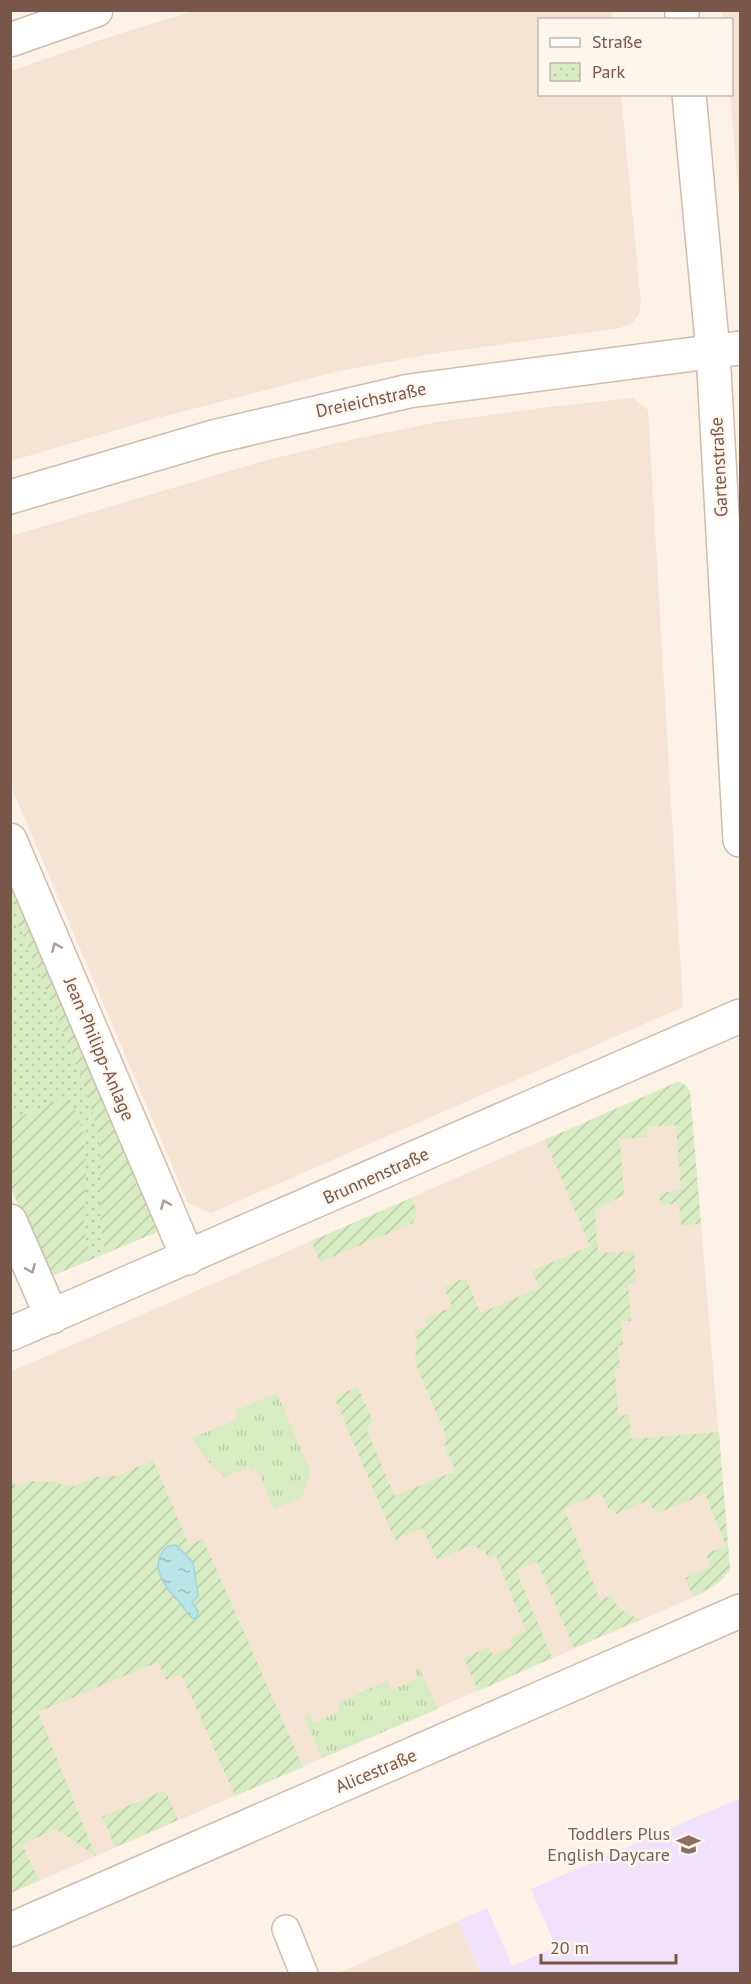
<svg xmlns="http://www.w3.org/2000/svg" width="751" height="1984" font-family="'PT Sans',sans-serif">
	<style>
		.residential { fill: #f5e3d4 }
		.education { fill: #efe2fa }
		.grass { fill: url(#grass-tufts) }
		.park { fill: url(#park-dots) }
		.garden { fill: url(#garden-furrows) }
		.water { fill: url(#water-ripples); stroke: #9fd6da; stroke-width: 1.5 }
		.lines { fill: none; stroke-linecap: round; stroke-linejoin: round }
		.service-casing { stroke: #d2bbae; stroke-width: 30 }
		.minor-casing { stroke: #d2bbae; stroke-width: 36 }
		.service { stroke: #fff; stroke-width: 27 }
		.minor { stroke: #fff; stroke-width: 33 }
		.oneway { stroke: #ae9a92 }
		.labels { text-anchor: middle; stroke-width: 5; stroke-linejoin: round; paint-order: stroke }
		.street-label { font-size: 18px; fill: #785649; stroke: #fff6ed }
		.education-label { font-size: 18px; fill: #785e54; stroke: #fff6ed; text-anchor: end }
	</style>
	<defs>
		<pattern id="grass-tufts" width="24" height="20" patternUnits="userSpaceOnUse" patternTransform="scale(1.5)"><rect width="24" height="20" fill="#d7ecc3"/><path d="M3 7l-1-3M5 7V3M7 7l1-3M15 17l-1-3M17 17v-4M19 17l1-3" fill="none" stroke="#bccca9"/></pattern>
		<pattern id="park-dots" width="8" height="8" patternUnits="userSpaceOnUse" patternTransform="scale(1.5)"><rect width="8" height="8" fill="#d7ecc3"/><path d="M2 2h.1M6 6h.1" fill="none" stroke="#bccca9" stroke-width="1.8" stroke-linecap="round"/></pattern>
		<pattern id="garden-furrows" width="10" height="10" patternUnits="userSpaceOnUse" patternTransform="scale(1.5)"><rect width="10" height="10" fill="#d7ecc3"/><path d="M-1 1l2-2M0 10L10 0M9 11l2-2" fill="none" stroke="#bccca9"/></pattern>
		<pattern id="water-ripples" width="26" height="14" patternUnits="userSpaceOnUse" patternTransform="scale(1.5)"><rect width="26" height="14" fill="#b9e5e8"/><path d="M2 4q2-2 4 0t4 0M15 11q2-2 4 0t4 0" fill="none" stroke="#9bbcbe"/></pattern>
	</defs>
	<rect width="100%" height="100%" fill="#fdf2e6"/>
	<!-- residential -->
	<path class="residential" d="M193,11H612L613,19L540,20V94L621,95L641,303L639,314L632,323L620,328L431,354L339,371L150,420L11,461V71L100,40Z
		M722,11H740V206L730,95L732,94V20L722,19Z
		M633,398L648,410L683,1007L211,1213L188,1203L11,786V536L264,461L350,440L438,422L549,407Z
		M677,1082L683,1083L687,1086L690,1092L730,1570L718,1583L703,1593L11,1893L10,1372Z
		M458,1921L480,1973L336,1974Z"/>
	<!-- education -->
	<path class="education" d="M740,1798V1973H480L458,1921L487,1908L512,1966L556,1947L531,1889Z"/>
	<!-- grass -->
	<path class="grass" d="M277,1393L311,1473L302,1497L274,1509L257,1469L252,1471L249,1467L225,1477L210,1464L192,1438L238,1419L235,1411Z
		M419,1667L438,1709L322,1758L304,1716L310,1714L314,1723L340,1711L337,1703L387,1681L391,1690L417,1679L414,1670Z"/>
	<!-- park -->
	<path class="park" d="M11,874L162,1230L49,1277L11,1188Z"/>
	<!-- garden -->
	<path class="garden" d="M28,916L162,1230L106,1253C94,1215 105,1174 98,1135C94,1112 85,1091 78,1069C59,1019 38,970 17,921Z
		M677,1082C684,1083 687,1086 690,1092L701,1224L681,1225L679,1203L660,1205V1193L681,1190L676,1125L647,1127L648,1137L620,1139L624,1195L595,1210L598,1253L634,1251L636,1283L628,1284L631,1321H621L623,1345L618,1346L620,1369H615L618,1416L629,1415L631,1439L719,1432L730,1570L718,1583L693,1597L685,1578L711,1567L706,1554L726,1546L705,1494L655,1514L649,1500L616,1514L614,1510L610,1512L601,1493L564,1508L600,1600L611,1596C618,1610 627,1615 641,1619L574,1648L537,1562L516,1570L552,1658L478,1691L464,1658L489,1647L493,1655L513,1646L510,1638L526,1631L496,1556L488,1559L484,1549L479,1551L475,1544L437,1560L423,1528L395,1540L334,1397L358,1387L372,1420L367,1431L395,1496L455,1471L445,1446L446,1435L415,1363L417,1340L414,1331L427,1326L424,1319L452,1307L444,1287L465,1278L481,1313L539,1288L532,1271L590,1246L545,1140Z
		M62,1099C96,1113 83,1197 84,1227C84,1238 89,1248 93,1259L49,1277L11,1188L10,1117C31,1117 43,1103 62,1099Z
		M412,1198L417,1211L413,1223L320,1262L311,1241Z
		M153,1460L189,1545L203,1539L303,1767L235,1796L181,1674L166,1680L158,1662L38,1712L96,1856L56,1829L22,1844L39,1880L11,1893L10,1475L16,1487L30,1481L54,1482L72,1487L97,1477L117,1476Z
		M165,1790L178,1820L115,1847L102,1817Z"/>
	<!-- water -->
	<path class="water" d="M176,1545L193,1562L198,1596L192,1603L198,1611L197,1617L194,1619C187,1615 186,1610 181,1604C166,1589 146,1565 168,1546Z"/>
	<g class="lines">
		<defs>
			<path id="service" d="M286,1929L304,1974"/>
			<path id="minor" d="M682,10V20
				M10,40L96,10
				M689,94L713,352L740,840
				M10,497L213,437L409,391L740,348
				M10,840L188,1258
				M10,1221L52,1317
				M10,1334L740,1016
				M10,1930L740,1611"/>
		</defs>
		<!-- service casing -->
		<use href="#service" class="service-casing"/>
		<!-- minor casing -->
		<use href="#minor" class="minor-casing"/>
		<!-- service -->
		<use href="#service" class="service"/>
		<!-- minor -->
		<use href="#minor" class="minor"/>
	</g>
	<!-- one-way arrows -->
	<defs><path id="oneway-chevron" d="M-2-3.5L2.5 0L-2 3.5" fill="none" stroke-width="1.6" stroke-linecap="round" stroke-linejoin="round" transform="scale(1.5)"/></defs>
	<g class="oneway">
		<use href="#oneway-chevron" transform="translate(56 947) rotate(-113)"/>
		<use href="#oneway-chevron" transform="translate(165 1204) rotate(-113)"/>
		<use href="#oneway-chevron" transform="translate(31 1269) rotate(67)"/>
	</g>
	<!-- icons -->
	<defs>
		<symbol id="school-bare" viewBox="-9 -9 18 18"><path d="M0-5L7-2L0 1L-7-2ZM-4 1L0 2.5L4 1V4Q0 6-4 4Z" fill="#8d6e63" stroke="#fff6ed" stroke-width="2.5" paint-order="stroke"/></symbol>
	</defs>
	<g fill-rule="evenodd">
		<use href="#school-bare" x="672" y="1828" width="33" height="33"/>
	</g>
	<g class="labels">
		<!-- street labels -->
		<g class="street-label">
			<text transform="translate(371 400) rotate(-12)" y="6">Dreieichstraße</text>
			<text transform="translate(719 467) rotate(-93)" y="6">Gartenstraße</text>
			<text transform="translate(99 1049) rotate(67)" y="6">Jean-Philipp-Anlage</text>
			<text transform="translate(376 1176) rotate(-24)" y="6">Brunnenstraße</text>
			<text transform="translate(376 1771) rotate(-23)" y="6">Alicestraße</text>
		</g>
		<!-- education labels -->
		<g class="education-label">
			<text x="670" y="1840">Toddlers Plus<tspan x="670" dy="21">English Daycare</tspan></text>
		</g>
	</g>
	<!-- border -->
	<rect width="751" height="1984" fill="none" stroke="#785649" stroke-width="24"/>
	<!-- legend -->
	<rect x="538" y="18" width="195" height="78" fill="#fff6ed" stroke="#c9b6ab" stroke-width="1.5"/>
	<rect x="550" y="38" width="30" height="9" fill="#ffffff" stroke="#c9b6ab" stroke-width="1.5"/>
	<text x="592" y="48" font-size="18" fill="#785649">Straße</text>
	<rect x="550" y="63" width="30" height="18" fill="url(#park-dots)" stroke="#c9b6ab" stroke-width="1.5"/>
	<text x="592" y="78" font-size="18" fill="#785649">Park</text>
	<!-- scale -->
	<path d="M541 1954v9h135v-9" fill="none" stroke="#785649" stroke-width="3"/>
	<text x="550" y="1954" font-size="18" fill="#785649" stroke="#fff6ed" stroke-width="4.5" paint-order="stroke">20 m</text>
</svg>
